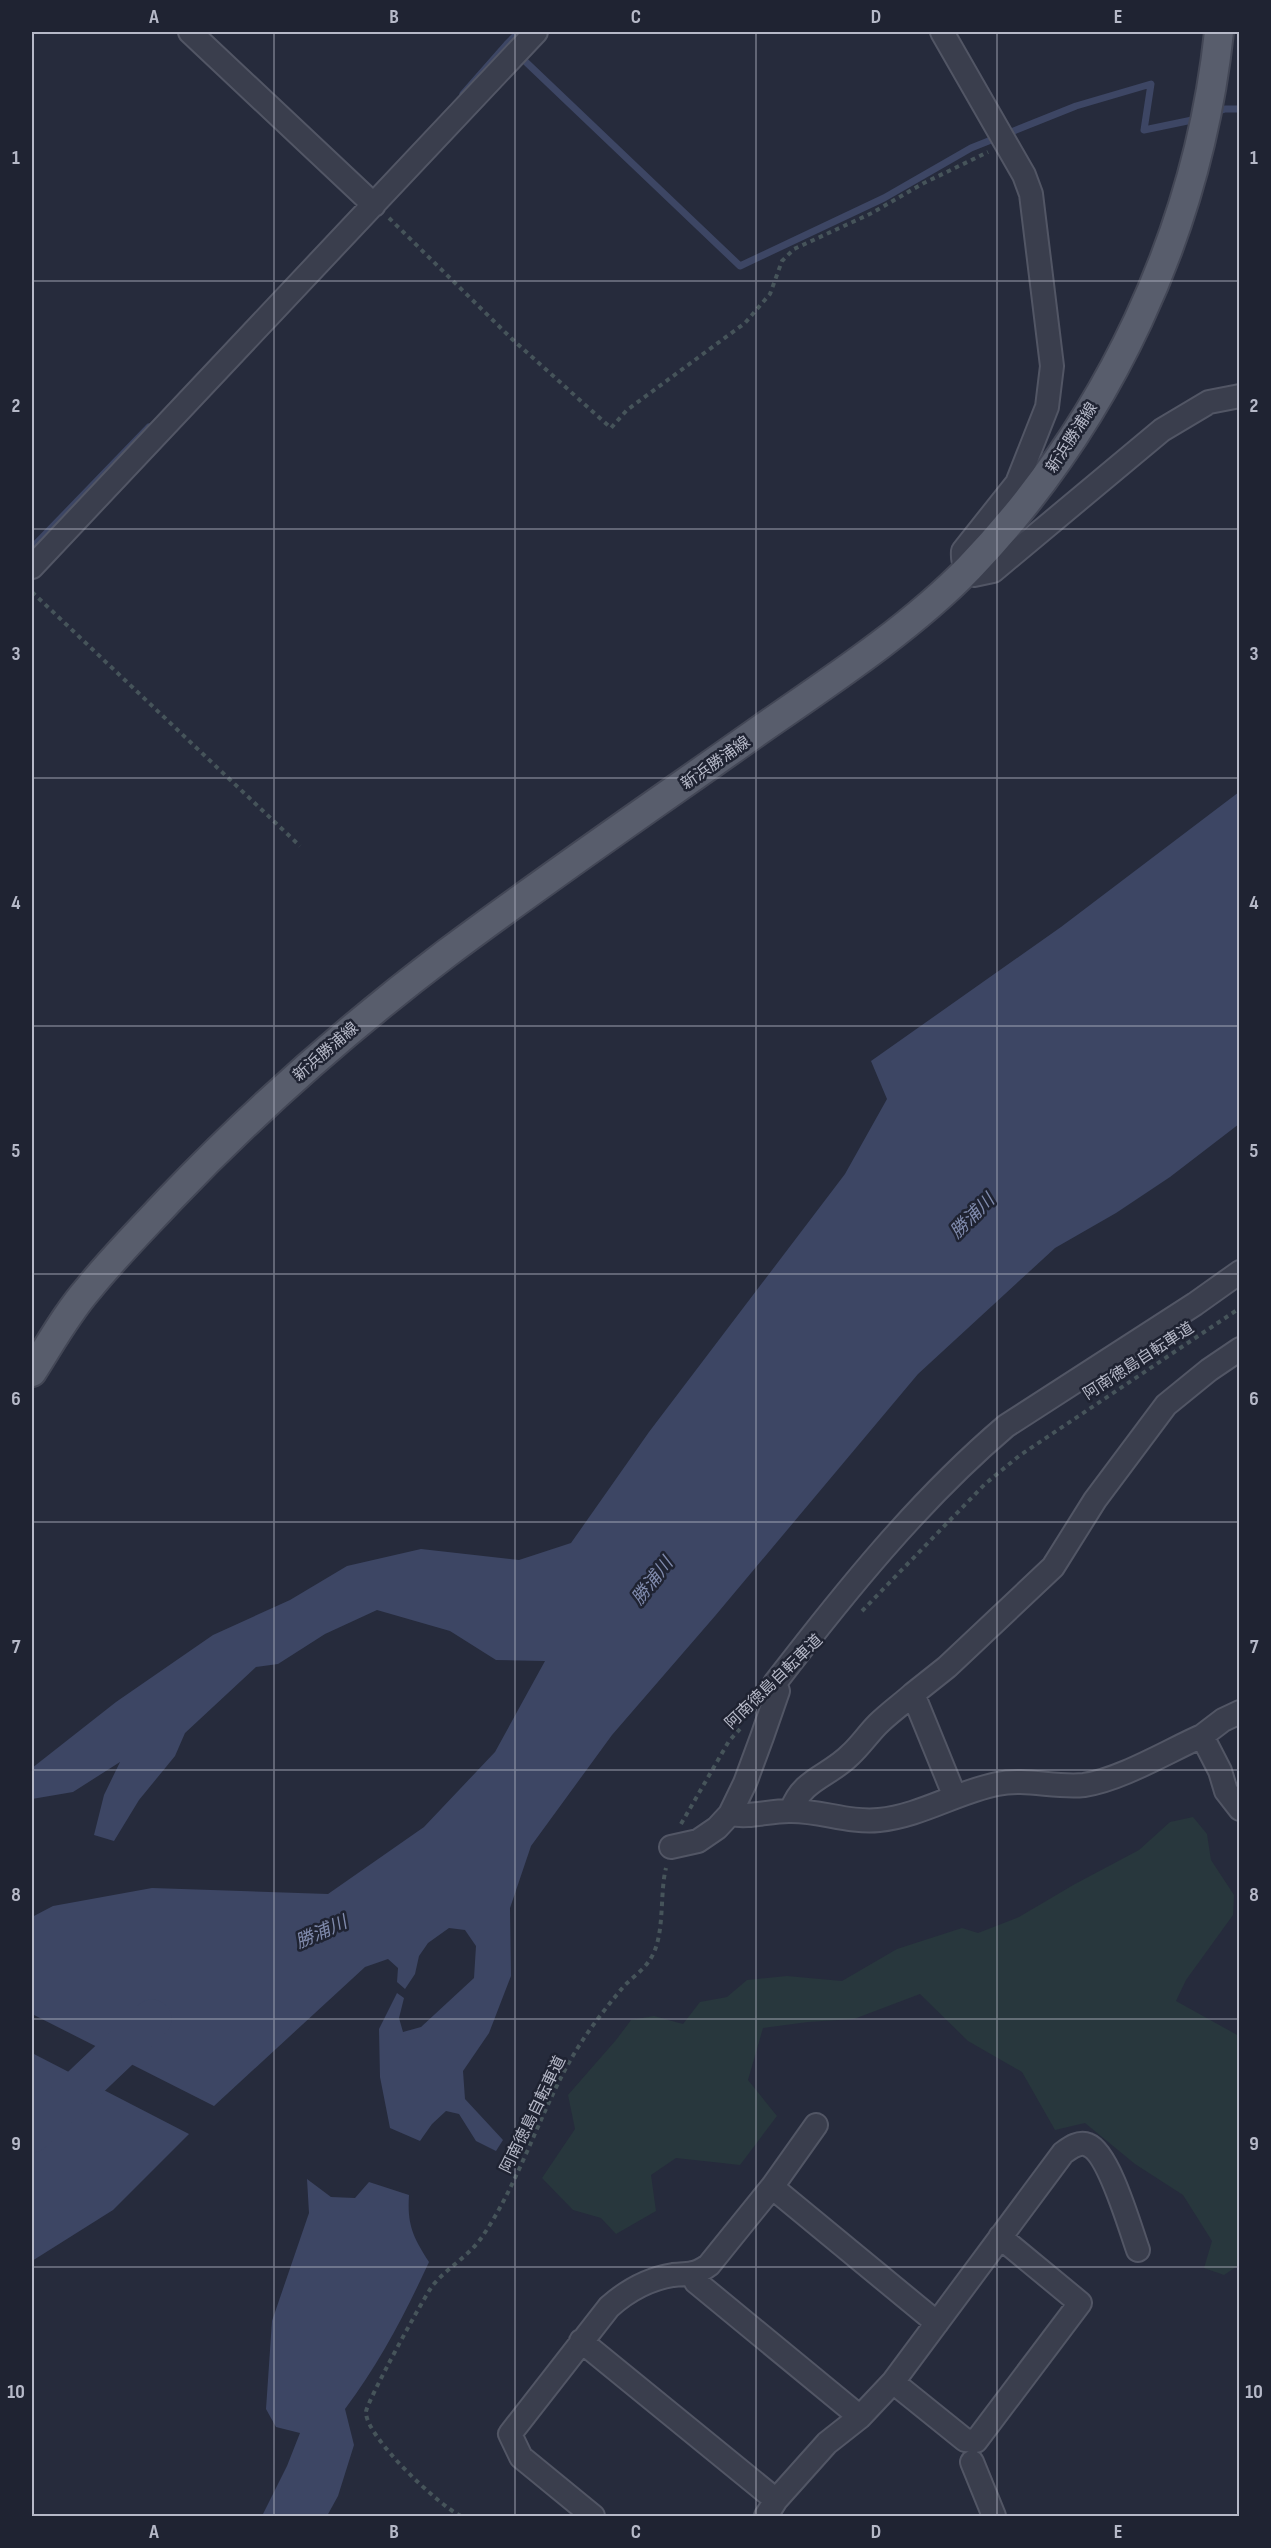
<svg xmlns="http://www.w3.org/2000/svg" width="1271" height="2548" font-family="'Sofia Sans Condensed','Noto Sans JP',sans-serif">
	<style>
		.green { fill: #28373d }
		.water { fill: #3d4664 }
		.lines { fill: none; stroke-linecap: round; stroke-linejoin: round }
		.stream { stroke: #3d4664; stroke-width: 7 }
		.river { stroke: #3d4664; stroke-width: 39 }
		.minor-casing { stroke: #525665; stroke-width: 26 }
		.major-casing { stroke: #434756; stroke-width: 32 }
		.path { stroke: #46545a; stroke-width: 4; stroke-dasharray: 4.5 4.5; stroke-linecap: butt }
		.minor { stroke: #3a3e4d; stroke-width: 22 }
		.major { stroke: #585d6c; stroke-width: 28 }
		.grid { fill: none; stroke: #b6b9c8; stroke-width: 1.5; stroke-opacity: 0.55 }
		.labels { text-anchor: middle; stroke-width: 5; stroke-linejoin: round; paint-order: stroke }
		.street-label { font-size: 16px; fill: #b6b9c8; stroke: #1f2332 }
		.water-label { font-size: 18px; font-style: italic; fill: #808bad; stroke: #1f2332 }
		.neatline { fill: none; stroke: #b6b9c8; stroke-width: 2 }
		.grid-label { font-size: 20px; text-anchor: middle; font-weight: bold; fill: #b6b9c8 }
	</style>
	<rect width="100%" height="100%" fill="#262b3c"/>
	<!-- green -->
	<path class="green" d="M1193,1817L1207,1834L1211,1860L1234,1895L1233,1915L1186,1980L1176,2001L1239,2036V2265L1224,2275L1204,2268L1212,2241L1183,2195L1135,2164L1085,2123L1055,2130L1022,2072L968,2041L920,1994L854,2019L808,2022L763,2028L748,2080L777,2116L740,2165L676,2158L651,2175L656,2211L616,2234L601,2218L573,2210L542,2178L575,2129L568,2095L616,2040L631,2020L654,2016L683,2024L700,2002L727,1997L747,1980L787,1976L842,1981L897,1949L962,1928L978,1933L1019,1917L1075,1884L1139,1850L1170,1822Z"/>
	<!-- water -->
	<path class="water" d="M1239,792V1124L1170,1177L1116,1213L1055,1248L918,1374L715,1616L612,1735L531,1846L510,1908L511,1976L489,2033L463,2071L465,2099L503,2140L496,2151L476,2141L459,2114L446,2111L432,2124L420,2141L390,2128L380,2077L379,2029L397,1993L404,1998L399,2018L403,2032L421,2027L474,1978L476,1946L465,1930L449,1928L428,1943L419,1956L415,1974L405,1989L397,1982L398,1968L388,1959L365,1967L214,2106L32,2014V1917L53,1906L152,1888L328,1894L424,1827L495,1752L545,1661L496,1660L450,1631L377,1610L325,1634L278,1664L256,1667L185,1733L175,1756L139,1800L114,1841L94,1835L104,1795L120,1762L73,1792L32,1799V1768L116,1702L213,1635L290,1600L347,1566L421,1549L519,1560L571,1543L649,1432L845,1174L887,1099L871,1061L1061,927Z
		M32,2053L189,2134L113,2210L32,2261Z
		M307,2179L331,2197L355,2198L369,2182L409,2195C407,2225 413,2237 429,2262C405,2314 379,2364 345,2409L354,2445L338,2496L327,2516H262L287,2466L300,2433L276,2427L266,2409L272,2321L309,2213Z"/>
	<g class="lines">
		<!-- stream -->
		<path class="stream" d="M507,44L519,32
			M463,94L507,44L740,266L884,198L971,148L1076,106L1151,84L1144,130L1197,119
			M1213,113L1225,109H1240
			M32,548L149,427"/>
		<!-- river -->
		<path class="river" d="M32,2133L152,2019"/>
		<defs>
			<path id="minor" d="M190,32L374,205
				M942,32L1024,175L1031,194L1052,366L1047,407L1017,483L963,551C962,563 966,568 974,575L993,571L1162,430L1209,402L1240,396
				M32,567L536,32
				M913,1694L947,1667L1053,1567L1095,1500L1166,1405L1209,1370L1240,1349
				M1202,1736L1223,1720L1240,1712
				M791,1811C802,1779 828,1777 850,1755C860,1746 868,1734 878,1724C889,1713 902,1704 913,1694L955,1797
				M730,1814C750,1818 768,1811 789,1811C819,1810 848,1823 879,1820C920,1816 957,1792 997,1784C1025,1778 1055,1788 1084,1785C1120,1780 1168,1751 1202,1736L1220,1771L1226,1791L1240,1809
				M671,1847L698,1841L717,1828L730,1814L745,1783L762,1737L778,1691L775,1683C845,1592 918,1501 1006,1426L1195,1304L1240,1272
				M816,2125L772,2187L937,2323
				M692,2275L696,2282L860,2417
				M581,2341L776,2500
				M893,2382L1063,2153C1070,2148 1079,2141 1088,2145C1109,2153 1130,2228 1138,2250
				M972,2462L994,2516
				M593,2516L521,2457L510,2434L609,2307C628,2290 648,2279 673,2275C690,2273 694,2276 709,2265L772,2187
				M766,2516L776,2500L827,2443L860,2417L893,2382L965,2440L976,2441L1080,2303L1000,2237"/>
			<path id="major" d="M32,1372C50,1344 67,1313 89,1288C114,1257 143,1228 170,1199C256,1109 348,1028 447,953C551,875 658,802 764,727C832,680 912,627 969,568C1108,423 1198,231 1219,32"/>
		</defs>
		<!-- minor casing -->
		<use href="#minor" class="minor-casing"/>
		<!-- major casing -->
		<use href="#major" class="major-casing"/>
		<!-- path -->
		<path class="path" d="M389,218L512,339L611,428L627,410L745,323L770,294L782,261L794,249L872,213L924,183L988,152
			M32,592L300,846
			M862,1611L985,1484L1019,1456L1240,1308
			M681,1824L729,1741L740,1729
			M461,2516C439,2506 365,2436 366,2412C366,2403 425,2295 433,2285C449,2266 471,2255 484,2234C519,2182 539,2115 571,2059C586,2033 604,2010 624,1986C632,1978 643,1970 649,1961C666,1938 659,1895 666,1868"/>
		<!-- minor -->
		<use href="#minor" class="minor"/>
		<!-- major -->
		<use href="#major" class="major"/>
	</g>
	<!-- grid -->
	<path class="grid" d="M274,32V2516M515,32V2516M756,32V2516M997,32V2516M32,281H1240M32,529H1240M32,778H1240M32,1026H1240M32,1274H1240M32,1522H1240M32,1770H1240M32,2019H1240M32,2267H1240"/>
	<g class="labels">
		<!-- street labels -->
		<g class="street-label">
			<text transform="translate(1071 437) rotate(-57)" y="6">新浜勝浦線</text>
			<text transform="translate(715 762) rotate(-35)" y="6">新浜勝浦線</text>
			<text transform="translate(325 1051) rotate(-41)" y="6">新浜勝浦線</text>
			<text transform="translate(1138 1360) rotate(-33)" y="6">阿南徳島自転車道</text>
			<text transform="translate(773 1681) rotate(-44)" y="6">阿南徳島自転車道</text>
			<text transform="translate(532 2114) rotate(-64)" y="6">阿南徳島自転車道</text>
		</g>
		<!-- water labels -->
		<g class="water-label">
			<text transform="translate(972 1216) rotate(-45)" y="6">勝浦川</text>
			<text transform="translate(652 1581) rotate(-52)" y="6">勝浦川</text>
			<text transform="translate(321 1932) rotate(-24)" y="6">勝浦川</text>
		</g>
	</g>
	<!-- border -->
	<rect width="1271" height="2548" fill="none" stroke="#1f2332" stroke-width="66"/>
	<rect x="33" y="33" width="1205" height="2482" class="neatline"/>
	<g class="grid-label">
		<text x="154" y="23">A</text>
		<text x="394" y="23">B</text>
		<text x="636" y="23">C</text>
		<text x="876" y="23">D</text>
		<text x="1118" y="23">E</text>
		<text x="16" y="164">1</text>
		<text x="1254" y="164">1</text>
		<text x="16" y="412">2</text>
		<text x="1254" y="412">2</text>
		<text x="16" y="660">3</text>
		<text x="1254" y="660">3</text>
		<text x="16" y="909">4</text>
		<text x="1254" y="909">4</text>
		<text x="16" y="1157">5</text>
		<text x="1254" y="1157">5</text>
		<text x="16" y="1405">6</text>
		<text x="1254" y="1405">6</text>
		<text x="16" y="1653">7</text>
		<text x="1254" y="1653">7</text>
		<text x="16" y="1901">8</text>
		<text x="1254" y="1901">8</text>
		<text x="16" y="2150">9</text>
		<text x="1254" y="2150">9</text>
		<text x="16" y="2398">10</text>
		<text x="1254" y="2398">10</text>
		<text x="154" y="2538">A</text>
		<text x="394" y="2538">B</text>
		<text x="636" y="2538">C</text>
		<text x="876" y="2538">D</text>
		<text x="1118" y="2538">E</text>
	</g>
</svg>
